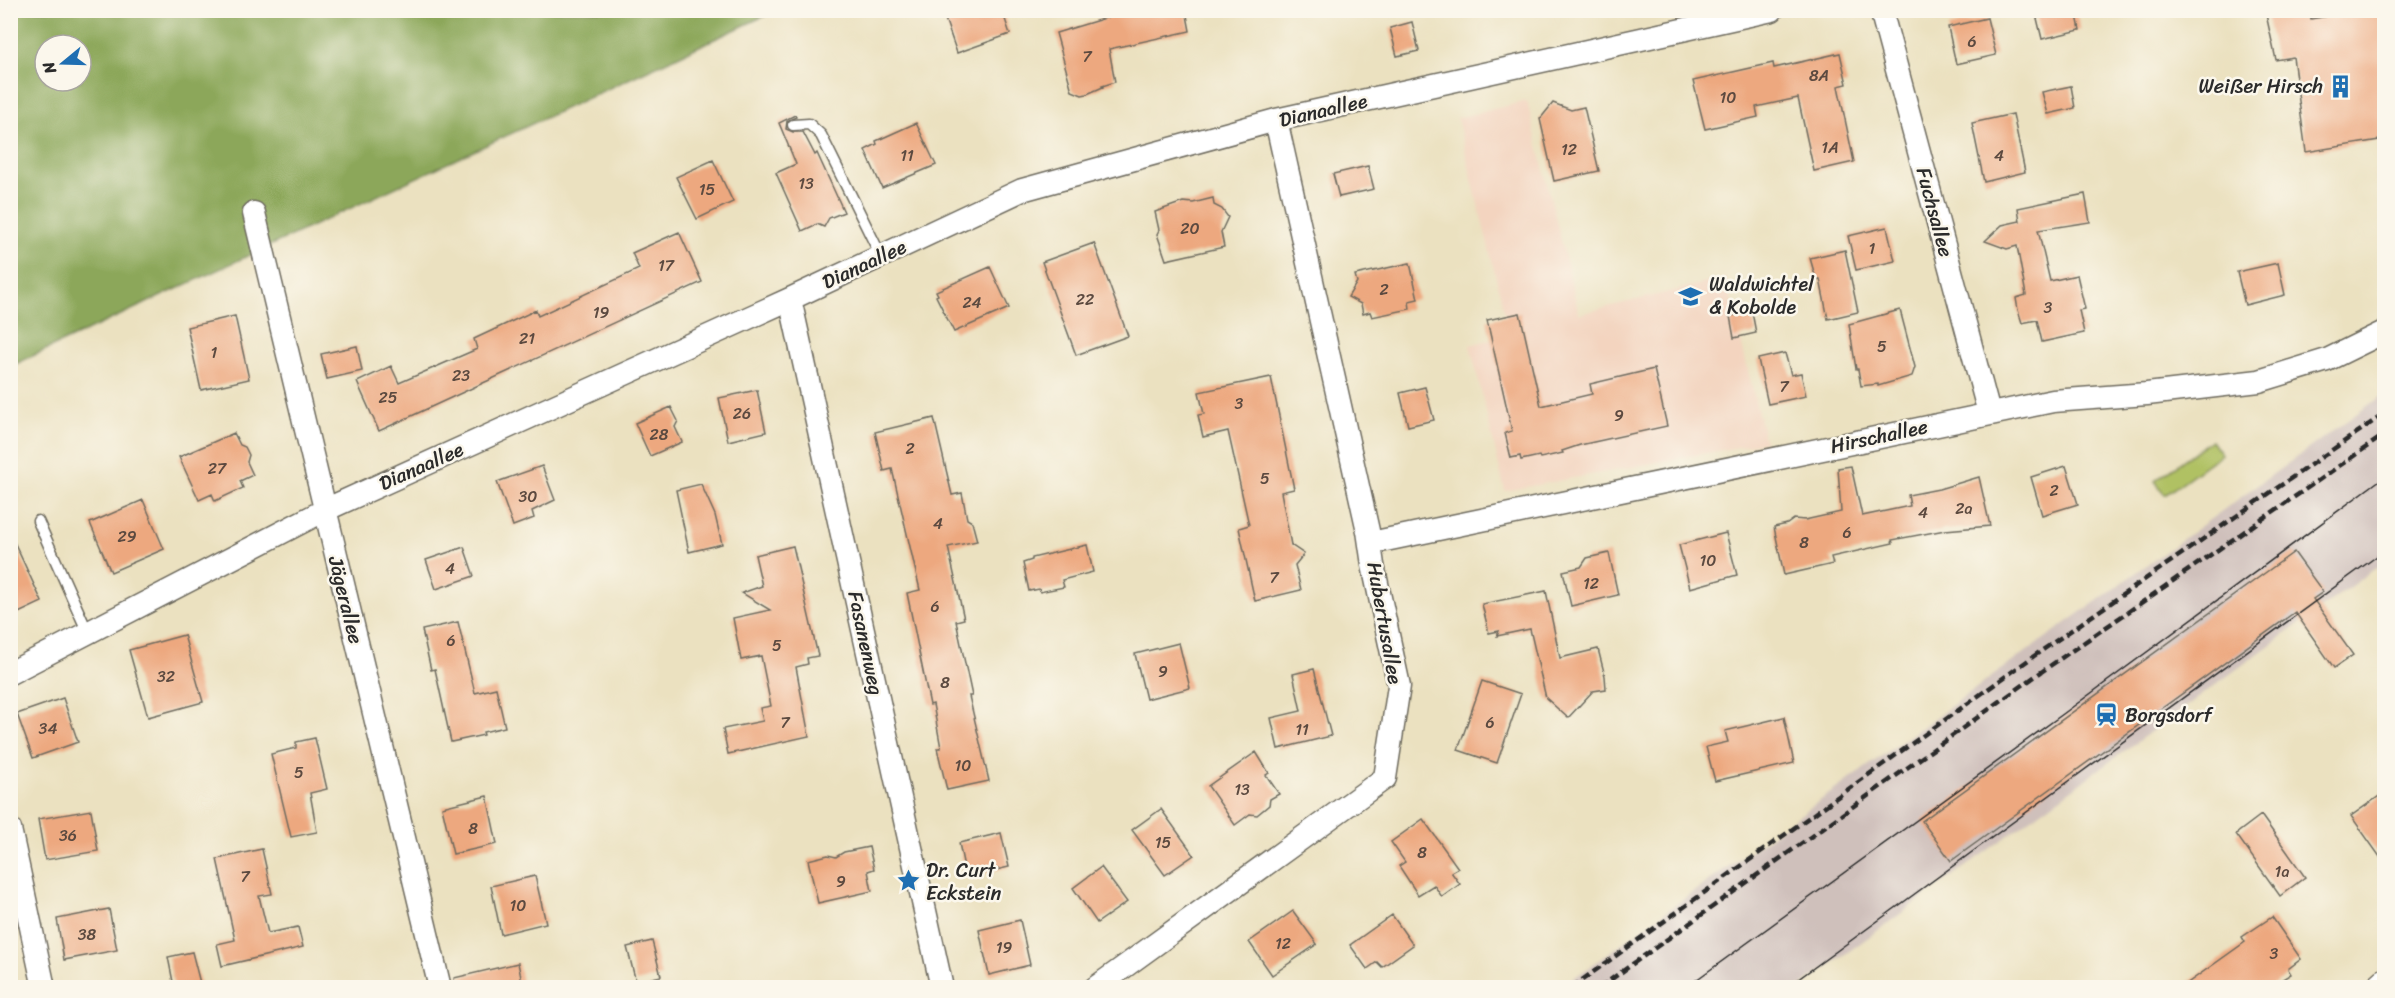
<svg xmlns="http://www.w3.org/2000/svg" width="2395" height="998" font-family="Sriracha,sans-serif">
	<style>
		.built { fill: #f3d4bf }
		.industrial { fill: #cfc0bb }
		.green { fill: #b0c164; stroke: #6e7648; stroke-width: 1.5 }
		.forest { fill: #8ca75a; stroke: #5c6942; stroke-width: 1.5; fill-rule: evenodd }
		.building { fill: #eda87f }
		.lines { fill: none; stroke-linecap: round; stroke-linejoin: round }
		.lane-casing { stroke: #6e6b5f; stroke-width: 13 }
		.street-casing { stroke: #6e6b5f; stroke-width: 25 }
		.lane { stroke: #fff; stroke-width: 10 }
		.street { stroke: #fff; stroke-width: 22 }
		.tram { stroke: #2b2b2b; stroke-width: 1.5 }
		.rail { stroke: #2b2b2b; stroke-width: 4.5; stroke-dasharray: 9 4.5; stroke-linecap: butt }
		.labels { text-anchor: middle; stroke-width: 5; stroke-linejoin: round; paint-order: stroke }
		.number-label { font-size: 16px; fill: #5c4a40 }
		.poi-label { font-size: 20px; fill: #2b2b2b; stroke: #fbf7ec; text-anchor: start }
		.street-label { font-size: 20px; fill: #2b2b2b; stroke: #fbf7ec }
	</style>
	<rect width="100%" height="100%" fill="#fbf7ec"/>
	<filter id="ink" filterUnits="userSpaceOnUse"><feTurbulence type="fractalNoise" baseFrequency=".0167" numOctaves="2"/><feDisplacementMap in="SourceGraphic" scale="12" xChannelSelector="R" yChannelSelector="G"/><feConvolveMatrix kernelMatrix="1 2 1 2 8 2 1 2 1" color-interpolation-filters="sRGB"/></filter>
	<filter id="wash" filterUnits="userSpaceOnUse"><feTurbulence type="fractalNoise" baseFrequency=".008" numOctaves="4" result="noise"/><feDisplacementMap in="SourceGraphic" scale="24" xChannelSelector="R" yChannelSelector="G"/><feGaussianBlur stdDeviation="1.35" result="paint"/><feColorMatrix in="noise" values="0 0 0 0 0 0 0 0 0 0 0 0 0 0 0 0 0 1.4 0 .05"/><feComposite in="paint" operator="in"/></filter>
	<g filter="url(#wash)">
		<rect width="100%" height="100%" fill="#ebe1c0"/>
		<!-- built -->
		<path class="built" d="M1527,101L1579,314L1726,278L1765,442L1505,491L1470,345L1510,335L1457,118Z"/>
		<!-- industrial -->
		<path class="industrial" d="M2384,394V562L1800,987L1560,988Z"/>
		<!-- green -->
		<path class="green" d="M2211,440L2221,454L2165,495L2155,481Z"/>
		<!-- forest -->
		<path class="forest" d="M11,10L775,11L11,366ZM45,45H81V81H45Z"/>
		<g id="blocks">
			<!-- building -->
			<path class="building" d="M942,10H1002L1010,34L957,53Z
				M1132,10H1186L1190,31L1109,49L1115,82L1102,86L1103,87L1087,94L1082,95L1072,91L1056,33Z
				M2035,10H2076L2080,30L2042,39Z
				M2265,10H2309L2311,19L2365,10H2385V139L2306,152L2293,57L2276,60Z
				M1987,18L1996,55L1956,64L1948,27Z
				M1412,22L1419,51L1397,56L1390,28Z
				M1840,53L1847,84L1838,86L1854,162L1814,171L1798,98L1756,107L1758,117L1705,129L1693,81L1773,63L1774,68Z
				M2071,86L2075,108L2048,114L2042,92Z
				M1553,103L1571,110L1584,107L1599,171L1554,181L1540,119Z
				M2013,114L2025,172L1984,182L1972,123Z
				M795,115L796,117L787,121L786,129L793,132H803L815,155L817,153L844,212L829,218L824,227L817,224L802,231L776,173L796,164L779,123Z
				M916,123L936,165L882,188L865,150L877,144L876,141Z
				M713,160L733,202L697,219L676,177Z
				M1368,166L1374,189L1339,197L1333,174Z
				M2085,194L2090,222L2038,230L2050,281L2077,275L2085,309L2079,310L2084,333L2042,342L2037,320L2022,323L2018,310L2016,298L2026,295L2017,246L2007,249L1985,241L2002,225L2020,221L2018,208Z
				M1213,198L1214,205L1222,209L1228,217L1221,232L1224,247L1166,260L1157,234L1159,230L1155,212L1183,202L1193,203Z
				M1887,227L1895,261L1856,270L1848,236Z
				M679,232L702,282L379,431L357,382L391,366L399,383L477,349L474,339L536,310L538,316L639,269L632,253Z
				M1094,243L1128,336L1076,355L1042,262Z
				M1845,250L1858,312L1828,319L1820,279H1816L1810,258Z
				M1410,263L1418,299L1409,301L1410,309L1372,317L1370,312L1363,314L1361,304L1348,297L1357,282L1355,275Z
				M2278,263L2285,295L2245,305L2237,272Z
				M990,267L1009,308L954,332L936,296L938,295L936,291Z
				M1900,310L1915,367L1912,376L1878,386V384L1861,386L1858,369H1856L1849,324Z
				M1752,312L1756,333L1734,338L1730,316Z
				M1520,313L1541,406L1592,394L1590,384L1654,369L1667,426L1580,445L1562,451L1563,453L1540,458L1539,456L1521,460L1520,456L1511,458L1505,433L1512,431L1487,320Z
				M235,316L249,379L201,390L187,327Z
				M357,346L362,371L327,379L321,354Z
				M1785,353L1791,375L1801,373L1806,396L1768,404L1758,359Z
				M1271,377L1294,489L1281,492L1291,545L1304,554L1295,565L1301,590L1255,601L1239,528L1249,525L1228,431L1203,437L1198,415L1204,414L1199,392Z
				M1425,387L1434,420L1408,426L1400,393Z
				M757,390L766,432L728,441L719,398Z
				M671,407L678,421L675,427L682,442L650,456L635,423Z
				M934,418L952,495L962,493L967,519L972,522L977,541L948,547L964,619L956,621L972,696H969L989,781L947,790L937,748H941L933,704L930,705L926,686L907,593L920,590L892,469L884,471L875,432Z
				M234,433L240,445L245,447L249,455L247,462L253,475L240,481L243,488L215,501L212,494L199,500L179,457Z
				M542,466L555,500L532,511L534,518L513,526L497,482Z
				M1851,466L1862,516L1910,506L1908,495L1939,489L1979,477L1990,526L1945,530L1892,540L1893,543L1831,557L1833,564L1784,575L1774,527L1787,524L1794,519L1805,520L1841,512L1838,468Z
				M2066,466L2078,504L2042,515L2031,477Z
				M701,484L715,515L722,544L689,552L676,490Z
				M143,500L164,549L111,572L90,523Z
				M10,533L42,602L10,617Z
				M1726,533L1737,575L1690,588L1679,545Z
				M1087,545L1093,572L1062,580L1064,587L1040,592L1039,589L1029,591L1023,563L1032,560V558Z
				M793,546L818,656L807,658L808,664L796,667L809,736L728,754L723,729L763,721L760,708L771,706L761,656L741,660L733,618L770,610L742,593L762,586L755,555Z
				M464,547L474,576L436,589L426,560Z
				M2294,552L2323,592L2313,599L2353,655L2334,668L2295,612L1951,861L1922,821Z
				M1609,553L1618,595L1571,606L1563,571L1581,567L1587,558Z
				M1546,591L1560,658L1598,649L1605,676L1606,689L1593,691L1568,718L1546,698L1530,629L1497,636L1499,631L1489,633L1482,604Z
				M458,622L475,693L496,688L505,727L483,732L484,735L451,742L435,669L431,670L422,630Z
				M184,635L203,702L148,717L129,650Z
				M1179,643L1190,688L1146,699L1135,654Z
				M1314,669L1331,736L1278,749L1271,718L1301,711L1293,674Z
				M1482,681L1521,694L1497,763L1458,750Z
				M63,698L78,742L33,758L17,714Z
				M1784,717L1794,763L1715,781L1706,747L1728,742L1725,731Z
				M315,738L327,789L310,793L317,832L291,837L271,754L296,748V742Z
				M1256,752L1269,773L1266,775L1279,794L1270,799L1269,805L1257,815L1250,814L1235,825L1208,786Z
				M2385,792V864L2351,816Z
				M487,796L497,844L453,854L442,807Z
				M1161,809L1194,855L1165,875L1132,830Z
				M91,810L98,851L45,860L38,819Z
				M2261,815L2305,877L2280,896L2236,834Z
				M1423,819L1458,868L1451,872L1460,884L1442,897L1434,885L1418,895L1399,866L1405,862L1391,842Z
				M1001,833L1009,867L966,877L959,843Z
				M869,847L874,869L868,871L872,891L818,903L808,860L828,855L836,857L844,852Z
				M262,849L272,894L259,896L268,933L298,927L303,947L222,966L217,944L235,940L217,859Z
				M1101,867L1127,902L1097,923L1073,888Z
				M535,876L546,923L501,934L491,886Z
				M109,909L117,950L64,960L57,919Z
				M1293,911L1317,944L1272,975L1249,942Z
				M1392,915L1413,945L1382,967L1377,962L1367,969L1350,945Z
				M2272,917L2301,959L2288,969L2291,974L2270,987H2182L2245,942L2242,937Z
				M1020,920L1030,965L989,975L979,930Z
				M652,941L661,976L636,982L627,947Z
				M192,952L201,987H174L168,957Z
				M518,963L523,987H455L454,978Z"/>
		</g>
	</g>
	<g filter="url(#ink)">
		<use href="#blocks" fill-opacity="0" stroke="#6e6b5f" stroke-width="1.5"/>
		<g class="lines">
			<defs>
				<path id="lane" d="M793,125L809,124L821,135L881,256
					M38,521L88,633"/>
				<path id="street" d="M1881,10L1989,413
					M254,213L440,988
					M790,299L942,988
					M1371,543L2053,401L2147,394L2259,381L2327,360L2384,332
					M10,673L325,510L790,299L1022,190L1276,120L1772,10
					M10,829L44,988
					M1095,988L1385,778L1399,686L1373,565L1368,531L1276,120
					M2375,988L2384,980"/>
			</defs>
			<!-- lane casing -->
			<use href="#lane" class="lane-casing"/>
			<!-- street casing -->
			<use href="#street" class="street-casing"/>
			<!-- lane -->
			<use href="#lane" class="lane"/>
			<!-- street -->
			<use href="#street" class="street"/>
			<!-- tram -->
			<path class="tram" d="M1685,988L2063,714L2384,477
				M1786,988L2384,551"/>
			<!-- rail -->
			<path class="rail" d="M1571,988L2034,656L2384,414
				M1599,988L2044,670L2384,435"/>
		</g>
	</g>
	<!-- icons -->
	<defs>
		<symbol id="building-bare" viewBox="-9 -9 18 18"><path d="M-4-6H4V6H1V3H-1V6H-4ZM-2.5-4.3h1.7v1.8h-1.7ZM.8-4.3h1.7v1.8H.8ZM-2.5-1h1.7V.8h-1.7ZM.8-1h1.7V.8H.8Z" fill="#1f6fb2" stroke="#fbf7ec" stroke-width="2.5" paint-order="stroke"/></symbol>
		<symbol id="school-bare" viewBox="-9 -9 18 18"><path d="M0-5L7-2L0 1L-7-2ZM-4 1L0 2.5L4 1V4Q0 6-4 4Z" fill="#1f6fb2" stroke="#fbf7ec" stroke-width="2.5" paint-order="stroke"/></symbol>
		<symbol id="station-bare" viewBox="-9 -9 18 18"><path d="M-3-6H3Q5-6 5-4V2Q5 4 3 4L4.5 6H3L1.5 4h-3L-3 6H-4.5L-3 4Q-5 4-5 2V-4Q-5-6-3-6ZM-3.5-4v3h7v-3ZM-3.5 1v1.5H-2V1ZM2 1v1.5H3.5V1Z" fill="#1f6fb2" stroke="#fbf7ec" stroke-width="2.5" paint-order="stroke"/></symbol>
		<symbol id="sight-bare" viewBox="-9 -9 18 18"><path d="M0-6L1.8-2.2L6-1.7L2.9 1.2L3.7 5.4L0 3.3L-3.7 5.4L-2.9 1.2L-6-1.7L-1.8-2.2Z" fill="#1f6fb2" stroke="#fbf7ec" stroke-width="2.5" paint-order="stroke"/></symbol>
	</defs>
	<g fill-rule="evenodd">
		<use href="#building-bare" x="2324" y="70" width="33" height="33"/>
		<use href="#school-bare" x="1674" y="280" width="33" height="33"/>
		<use href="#station-bare" x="2090" y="698" width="33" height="33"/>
		<use href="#sight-bare" x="892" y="864" width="33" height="33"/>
	</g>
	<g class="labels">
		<!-- number labels -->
		<g class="number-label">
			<text x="1972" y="47">6</text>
			<text x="1087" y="62">7</text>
			<text x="1819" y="81">8A</text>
			<text x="1728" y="103">10</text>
			<text x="1830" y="153">1A</text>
			<text x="1569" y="155">12</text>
			<text x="907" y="161">11</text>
			<text x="1999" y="161">4</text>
			<text x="806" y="189">13</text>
			<text x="707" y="195">15</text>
			<text x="1190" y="234">20</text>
			<text x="1872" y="254">1</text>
			<text x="666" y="271">17</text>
			<text x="1384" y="295">2</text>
			<text x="1085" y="305">22</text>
			<text x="972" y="308">24</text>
			<text x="2048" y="313">3</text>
			<text x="601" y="318">19</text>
			<text x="527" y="344">21</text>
			<text x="1882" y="352">5</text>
			<text x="214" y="358">1</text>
			<text x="461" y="381">23</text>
			<text x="1784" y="392">7</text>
			<text x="388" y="403">25</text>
			<text x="1239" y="409">3</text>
			<text x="742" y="419">26</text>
			<text x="1619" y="421">9</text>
			<text x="659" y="440">28</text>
			<text x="910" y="454">2</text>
			<text x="217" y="474">27</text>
			<text x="1265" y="484">5</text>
			<text x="2054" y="496">2</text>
			<text x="528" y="502">30</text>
			<text x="1964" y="514">2a</text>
			<text x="1923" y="518">4</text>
			<text x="938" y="529">4</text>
			<text x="1847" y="538">6</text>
			<text x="127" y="542">29</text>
			<text x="1804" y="548">8</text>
			<text x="1708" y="566">10</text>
			<text x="450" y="574">4</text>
			<text x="1274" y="583">7</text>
			<text x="1591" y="589">12</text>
			<text x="935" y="612">6</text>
			<text x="451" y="646">6</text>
			<text x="777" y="651">5</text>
			<text x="1163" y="677">9</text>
			<text x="166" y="682">32</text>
			<text x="945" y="688">8</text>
			<text x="785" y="728">7</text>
			<text x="1490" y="728">6</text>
			<text x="48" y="734">34</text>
			<text x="1302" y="735">11</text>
			<text x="963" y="771">10</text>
			<text x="299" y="778">5</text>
			<text x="1242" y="795">13</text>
			<text x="473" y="834">8</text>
			<text x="68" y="841">36</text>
			<text x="1163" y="848">15</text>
			<text x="1422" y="858">8</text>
			<text x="2282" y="877">1a</text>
			<text x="245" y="882">7</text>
			<text x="841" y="887">9</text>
			<text x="518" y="911">10</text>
			<text x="87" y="940">38</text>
			<text x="1283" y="949">12</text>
			<text x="1004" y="953">19</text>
			<text x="2274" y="959">3</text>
		</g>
		<!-- poi labels -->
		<g class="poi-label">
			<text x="2323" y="93" text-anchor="end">Weißer Hirsch</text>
			<text x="1709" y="291">Waldwichtel<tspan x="1709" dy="23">&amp; Kobolde</tspan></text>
			<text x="2125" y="722">Borgsdorf</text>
			<text x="926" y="877">Dr. Curt<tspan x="926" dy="23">Eckstein</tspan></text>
		</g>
		<!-- street labels -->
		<g class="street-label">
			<text transform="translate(1323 110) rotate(-13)" y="7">Dianaallee</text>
			<text transform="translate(1935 212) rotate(75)" y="7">Fuchsallee</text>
			<text transform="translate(864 264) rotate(-25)" y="7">Dianaallee</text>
			<text transform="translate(1879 436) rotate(-12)" y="7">Hirschallee</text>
			<text transform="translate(421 466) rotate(-24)" y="7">Dianaallee</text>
			<text transform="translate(346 600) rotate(76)" y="7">Jägerallee</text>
			<text transform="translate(1385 623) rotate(80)" y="7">Hubertusallee</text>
			<text transform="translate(866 643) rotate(78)" y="7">Fasanenweg</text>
		</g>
	</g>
	<!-- margin -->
	<rect width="2395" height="998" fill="none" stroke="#fbf7ec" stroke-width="36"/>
	<!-- north arrow -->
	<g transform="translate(63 63) rotate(251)"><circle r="28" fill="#fbf7ec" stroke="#a8a59f" stroke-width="1.5"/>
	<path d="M0-4.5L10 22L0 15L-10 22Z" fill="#1f6fb2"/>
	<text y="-9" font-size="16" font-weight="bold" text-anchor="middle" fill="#2b2b2b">N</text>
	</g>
</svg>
